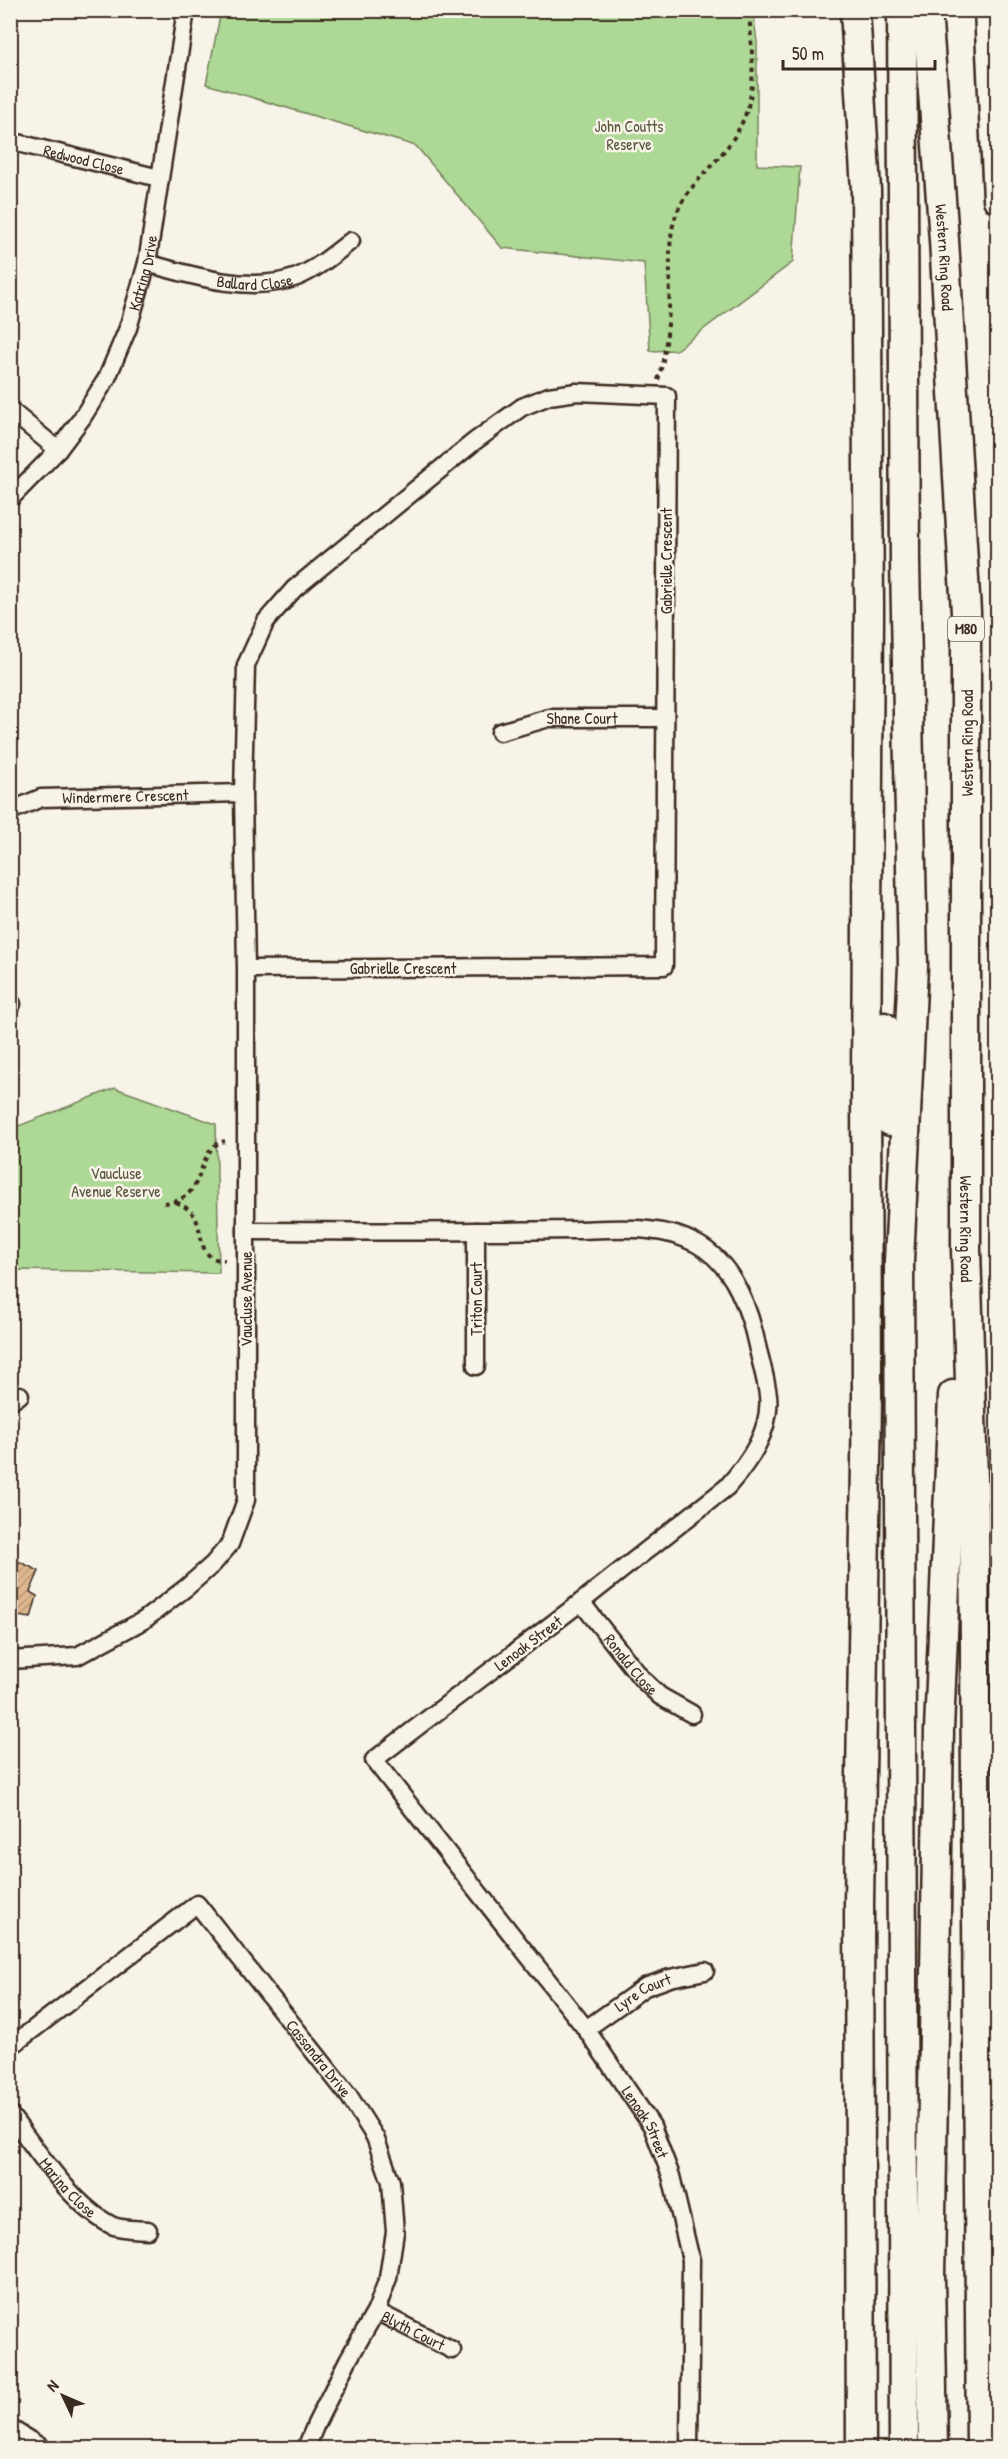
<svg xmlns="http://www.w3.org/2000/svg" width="1008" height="2459" font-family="'Patrick Hand',sans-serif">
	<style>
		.green { fill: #aed895; stroke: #74815a; stroke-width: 1.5 }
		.building { fill: url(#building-hatch); stroke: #3b2a1e; stroke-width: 1.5 }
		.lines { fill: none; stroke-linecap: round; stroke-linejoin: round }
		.minor-casing { stroke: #3b2a1e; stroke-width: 21 }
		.motorway-casing { stroke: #3b2a1e; stroke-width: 33 }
		.path { stroke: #3b2a1e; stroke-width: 4; stroke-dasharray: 4.5 4.5; stroke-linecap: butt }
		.minor { stroke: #f7f3e8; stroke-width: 16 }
		.motorway { stroke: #f7f3e8; stroke-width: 28 }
		.labels { text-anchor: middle; stroke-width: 5; stroke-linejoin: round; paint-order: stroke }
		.shield { fill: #f7f3e8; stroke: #73665b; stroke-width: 1.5 }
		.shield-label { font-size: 15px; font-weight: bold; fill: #3b2a1e }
		.park-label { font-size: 16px; fill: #58563c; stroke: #f7f3e8 }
		.street-label { font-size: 16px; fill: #3b2a1e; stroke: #f7f3e8 }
	</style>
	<defs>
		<pattern id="building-hatch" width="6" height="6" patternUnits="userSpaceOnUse" patternTransform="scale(1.5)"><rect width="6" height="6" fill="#deb78f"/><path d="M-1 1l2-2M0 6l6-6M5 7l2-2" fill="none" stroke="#b59574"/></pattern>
	</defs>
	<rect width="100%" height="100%" fill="#f7f3e8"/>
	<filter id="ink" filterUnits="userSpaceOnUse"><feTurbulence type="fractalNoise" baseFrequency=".0167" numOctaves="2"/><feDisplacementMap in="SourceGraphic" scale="12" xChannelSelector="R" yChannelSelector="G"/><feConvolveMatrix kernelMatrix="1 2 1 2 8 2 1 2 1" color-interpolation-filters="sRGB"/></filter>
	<g filter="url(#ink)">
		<!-- green -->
		<path class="green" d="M221,11H753L757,42V165L800,167L793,262L676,350L650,351L644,263L502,248L416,146L206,84Z
			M115,1088L216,1124L219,1273L11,1270V1129Z"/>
		<!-- building -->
		<path class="building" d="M16,1560L39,1571L30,1592L37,1596L31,1618L10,1615V1570Z"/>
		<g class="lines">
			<defs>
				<g id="minor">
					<path id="s1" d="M10,141L159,178"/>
					<path id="s2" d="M147,263C192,276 251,294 297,277C317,269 334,254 351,241"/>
					<path d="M10,410L58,450"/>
					<path id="s3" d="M10,499L58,450L82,418L107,378L128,328L147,263L186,10"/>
					<path id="s4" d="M500,732L549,718H665"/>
					<path id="s5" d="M10,811L41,798L243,793"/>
					<path d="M10,1002L12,1004"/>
					<path id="s6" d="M246,1231C323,1231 400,1232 477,1231C510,1231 543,1230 577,1230C615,1229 662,1224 697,1244C735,1265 750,1311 758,1350C762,1365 766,1380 768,1395C772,1430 749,1462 727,1487L581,1602L374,1760L586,2029L652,2126L671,2176L691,2260L689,2448"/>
					<path d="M476,1231V1366"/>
					<path d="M10,1402L20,1395"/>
					<path id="s7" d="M581,1602L642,1679L660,1696L692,1714"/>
					<path d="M10,1660L77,1656L144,1620L187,1587L213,1564L230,1544L246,1500V969L243,793L246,665L266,621L294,589L475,441L522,407L549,396L577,392L667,396L664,966L246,969"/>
					<path id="s8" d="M586,2029L645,1987L670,1978L705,1971"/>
					<path id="s9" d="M10,2047L197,1904L349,2096L375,2137L391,2182L395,2232L388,2278L376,2311L348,2360L316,2424L306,2448"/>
					<path id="s10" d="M10,2115C37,2150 71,2204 111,2225C121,2230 137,2229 148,2230"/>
					<path id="s11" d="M376,2311L452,2350"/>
					<path d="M10,2428L42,2448"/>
				</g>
				<g id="motorway">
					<path d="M855,10L866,190L869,611L866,1081L867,1399L859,1903L861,2448"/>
					<path d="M902,10L905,562L913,966L899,1261L904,2448"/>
					<path id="s12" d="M927,10L944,240L966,612V1249L974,1512L981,2448"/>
					<path d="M989,10L998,199"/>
					<path d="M884,1027L890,1121"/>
					<path d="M933,2448L930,2276L939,1730L953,1395"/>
				</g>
			</defs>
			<!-- minor casing -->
			<use href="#minor" class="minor-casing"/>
			<!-- motorway casing -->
			<use href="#motorway" class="motorway-casing"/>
			<!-- path -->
			<path class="path" d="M658,380C668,347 669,314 670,280C670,262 669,243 673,225C681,192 705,175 725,150C762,103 752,66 749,10
				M176,1202C184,1206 191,1210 195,1217C204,1234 197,1261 225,1260
				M164,1203C211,1200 192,1149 225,1141"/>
			<!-- minor -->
			<use href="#minor" class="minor"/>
			<!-- motorway -->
			<use href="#motorway" class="motorway"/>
		</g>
	</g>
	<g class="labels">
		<!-- shield labels -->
		<rect class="shield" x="948" y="617" width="36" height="24" rx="4.5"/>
		<g class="shield-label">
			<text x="966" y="634">M80</text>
		</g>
		<!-- park labels -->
		<g class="park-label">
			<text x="629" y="132">John Coutts<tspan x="629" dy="18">Reserve</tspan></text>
			<text x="116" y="1179">Vaucluse<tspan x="116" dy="18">Avenue Reserve</tspan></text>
		</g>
		<!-- street labels -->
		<g class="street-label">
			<text dy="6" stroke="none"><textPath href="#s1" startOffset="76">Redwood Close</textPath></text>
			<text dy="6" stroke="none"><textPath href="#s12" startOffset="248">Western Ring Road</textPath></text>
			<text dy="6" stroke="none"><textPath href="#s3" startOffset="267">Katrina Drive</textPath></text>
			<text dy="6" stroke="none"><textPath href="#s2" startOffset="110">Ballard Close</textPath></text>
			<text transform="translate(666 561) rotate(-90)" y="6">Gabrielle Crescent</text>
			<text dy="6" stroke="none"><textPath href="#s4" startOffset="84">Shane Court</textPath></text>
			<text transform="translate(967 743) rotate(-90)" y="6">Western Ring Road</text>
			<text dy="6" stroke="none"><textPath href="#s5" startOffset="118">Windermere Crescent</textPath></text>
			<text x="403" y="974">Gabrielle Crescent</text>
			<text dy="6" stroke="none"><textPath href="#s12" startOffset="1220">Western Ring Road</textPath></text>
			<text transform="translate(246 1299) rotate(-90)" y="6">Vaucluse Avenue</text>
			<text transform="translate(476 1299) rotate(-90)" y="6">Triton Court</text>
			<text transform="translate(528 1643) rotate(-37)" y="6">Lenoak Street</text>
			<text dy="6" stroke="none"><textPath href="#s7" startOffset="80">Ronald Close</textPath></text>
			<text dy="6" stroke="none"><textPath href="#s8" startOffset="68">Lyre Court</textPath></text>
			<text dy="6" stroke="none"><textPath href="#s9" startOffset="432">Cassandra Drive</textPath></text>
			<text dy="6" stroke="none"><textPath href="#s6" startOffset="1629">Lenoak Street</textPath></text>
			<text dy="6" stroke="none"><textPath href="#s10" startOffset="93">Marina Close</textPath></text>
			<text dy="6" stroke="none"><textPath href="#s11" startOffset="42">Blyth Court</textPath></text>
		</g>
	</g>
	<!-- margin -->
	<rect width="1008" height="2459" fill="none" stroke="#f7f3e8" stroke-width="36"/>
	<rect x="18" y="18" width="972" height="2423" fill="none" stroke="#3b2a1e" stroke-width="2" filter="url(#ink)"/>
	<!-- north arrow -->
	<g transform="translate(63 2396) rotate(314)" stroke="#f7f3e8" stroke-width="4.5" paint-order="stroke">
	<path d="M0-4.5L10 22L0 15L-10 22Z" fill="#3b2a1e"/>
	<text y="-9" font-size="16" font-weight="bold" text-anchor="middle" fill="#3b2a1e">N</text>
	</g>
	<!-- scale -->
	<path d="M783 60v9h152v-9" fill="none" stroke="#3b2a1e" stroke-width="3"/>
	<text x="792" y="60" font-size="18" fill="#3b2a1e" stroke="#f7f3e8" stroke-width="4.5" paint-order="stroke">50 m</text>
</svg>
